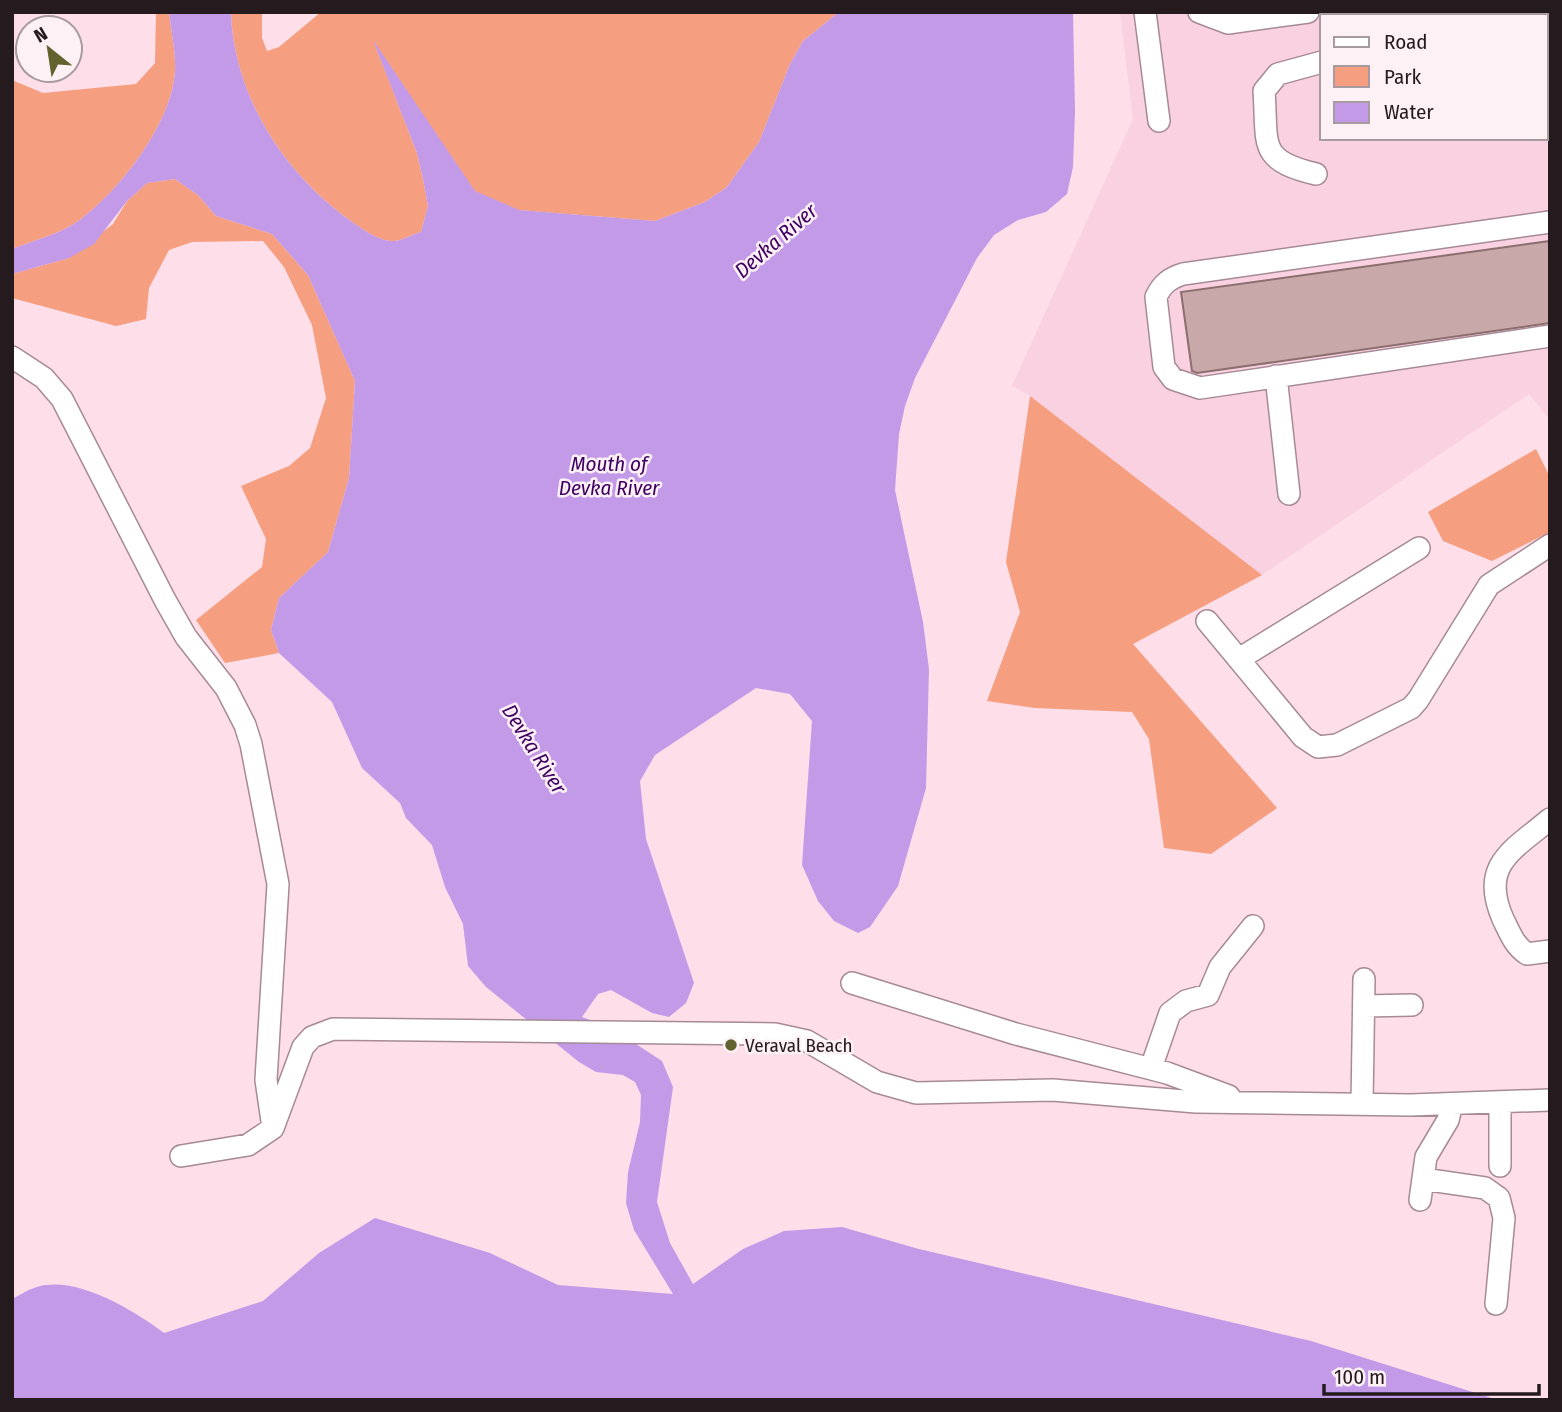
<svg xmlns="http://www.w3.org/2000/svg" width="1562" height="1412" font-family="'Fira Sans Condensed',sans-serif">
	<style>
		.built { fill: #f9d1e0; fill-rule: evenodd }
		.green { fill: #f59e80 }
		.water { fill: #c29ae8 }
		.building { fill: #c9a8a9; stroke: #8c6e6f; stroke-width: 2 }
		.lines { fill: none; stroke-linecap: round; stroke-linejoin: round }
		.minor-casing { stroke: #a68a95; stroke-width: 24 }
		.minor { stroke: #fff; stroke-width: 21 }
		.poi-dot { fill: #62622f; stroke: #fef1f5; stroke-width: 2.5 }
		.labels { text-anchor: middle; stroke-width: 5; stroke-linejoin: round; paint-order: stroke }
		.poi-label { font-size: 19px; fill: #251a1e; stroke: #fef1f5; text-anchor: start }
		.water-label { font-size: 21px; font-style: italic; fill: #3e0162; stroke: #fef1f5 }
	</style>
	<rect width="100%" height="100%" fill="#fddee9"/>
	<!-- built -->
	<path class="built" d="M1120,12H1550V420L1529,394L1262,575L1030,396L1012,386L1133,119ZM1322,16H1546V138H1322Z"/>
	<!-- green -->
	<path class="green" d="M156,12H169C171,31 176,52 175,71C172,124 118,193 77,222C59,234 33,241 12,249V80L43,93L136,84L155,63Z
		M231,12H262V38L267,51L279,47L321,12H839L803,41L790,64L759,142L727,187L705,202L655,221L518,210L474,191L374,42L417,153L423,179L428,206L421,232C413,234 403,240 395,241C378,242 361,228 348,219C283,172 233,94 231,12Z
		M175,179L199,196L216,216L272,234L308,275L355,381L349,478L328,552L279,598L271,630L279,653L225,663L196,620L262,567L266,539L241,486L289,466L310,448L326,398L312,325L284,267L263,241L192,242L169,250L149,288L146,319L116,326L12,298V274L69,258L113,224L127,201L147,183Z
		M1030,396L1262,575L1133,644L1277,808L1211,854L1164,848L1149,739L1132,712L1035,708L987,701L1020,612L1006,562Z
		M1536,449L1549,475L1550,532L1492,561L1443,541L1428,512Z"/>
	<!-- water -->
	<path class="water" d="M169,12H231C233,94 283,172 348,219C361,228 378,242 395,241C403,240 413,234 421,232L428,206L423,179L417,153L373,40L475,191L519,210L655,221L705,202L727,187L759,142L790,64L803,41L839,12H1073L1075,111L1073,167L1067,194L1046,212L1018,220L994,235L977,258L915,378L905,406L899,434L895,490L923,622L929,669L926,788L898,886L870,927L858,933L834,921L818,901L802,865L812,721L790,694L756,688L655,755L640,781L646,839L694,983L686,1003L669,1017L652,1013L611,990L598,994L582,1017L613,1029L662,1061L673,1087L657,1202L670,1243L693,1284L743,1249L784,1231L842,1227L919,1249L1311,1341L1498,1400H12V1299C20,1295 29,1289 37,1287C77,1275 134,1311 164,1333L263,1301L319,1253L375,1218L490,1253L558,1285L673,1294L634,1230L626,1203L628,1172L640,1122L641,1095L635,1082L623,1075L596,1072L579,1062L486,987L468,966L463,924L445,887L432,845L406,818L400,803L362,768L332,702L279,653L271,630L279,598L328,552L349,478L355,381L308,275L272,234L216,216L199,196L175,179L147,183L127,201L94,244L69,258L12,274V249C33,241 59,234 77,222C118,193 172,124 175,71C176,52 171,31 169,12Z"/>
	<!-- building -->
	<path class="building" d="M1550,241V323L1197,373L1192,371L1181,292Z"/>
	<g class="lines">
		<defs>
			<path id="minor" d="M1145,12L1159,121
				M1199,12L1228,23L1308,12
				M1546,35H1550
				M1316,174C1257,160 1268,145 1264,91L1278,74L1322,62
				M1550,222L1183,274C1170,278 1162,284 1156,297L1164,367L1173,379L1200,388L1550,336
				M12,357L44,378L62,399L165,600L186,637L226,688L245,725L251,744L278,884L266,1080L273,1128
				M1276,376L1289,494
				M1207,621L1303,737L1318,747L1337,745L1411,708L1418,700L1489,585L1550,545
				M1239,659L1419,548
				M1550,819C1513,850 1479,865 1503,919C1510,933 1514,945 1527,954L1550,951
				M852,983L1016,1034L1167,1073L1229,1096
				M1364,1006L1412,1005
				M1151,1068L1170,1013L1186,1001L1208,995L1220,967L1253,926
				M1362,1104L1364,979
				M181,1156L248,1145L273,1128L303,1047L312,1037L333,1029L775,1034L807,1041L877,1082L916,1093L1053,1090L1196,1102L1411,1105L1550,1100
				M1500,1166V1104
				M1423,1179L1485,1188L1499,1198L1504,1218L1496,1304
				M1420,1200L1426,1157L1448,1120L1452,1104"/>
		</defs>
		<!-- minor casing -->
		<use href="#minor" class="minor-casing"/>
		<!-- minor -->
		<use href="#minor" class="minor"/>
	</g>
	<!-- markers -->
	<circle class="poi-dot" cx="731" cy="1045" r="7"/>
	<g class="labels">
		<!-- poi labels -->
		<g class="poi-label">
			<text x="745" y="1052">Veraval Beach</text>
		</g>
		<!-- water labels -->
		<g class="water-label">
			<text transform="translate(776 241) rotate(-41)" y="7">Devka River</text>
			<text x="609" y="471">Mouth of<tspan x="609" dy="24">Devka River</tspan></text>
			<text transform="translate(534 749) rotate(58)" y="7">Devka River</text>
		</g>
	</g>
	<!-- border -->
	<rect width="1562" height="1412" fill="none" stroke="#251a1e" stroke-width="28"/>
	<!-- legend -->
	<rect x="1320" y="14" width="228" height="126" fill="#fef1f5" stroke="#a79b9f" stroke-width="2"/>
	<rect x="1334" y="37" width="35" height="10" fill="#ffffff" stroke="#a79b9f" stroke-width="2"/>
	<text x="1384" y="49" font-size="21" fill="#251a1e">Road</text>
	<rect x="1334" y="66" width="35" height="21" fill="#f59e80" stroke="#a79b9f" stroke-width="2"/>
	<text x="1384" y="84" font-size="21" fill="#251a1e">Park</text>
	<rect x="1334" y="102" width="35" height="21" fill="#c29ae8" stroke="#a79b9f" stroke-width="2"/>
	<text x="1384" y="119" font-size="21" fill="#251a1e">Water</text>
	<!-- north arrow -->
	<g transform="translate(49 49) rotate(330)"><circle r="33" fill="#fef1f5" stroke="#a79b9f" stroke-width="2"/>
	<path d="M0-5L12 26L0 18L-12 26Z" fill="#62622f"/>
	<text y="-10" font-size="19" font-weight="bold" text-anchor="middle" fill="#251a1e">N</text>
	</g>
	<!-- scale -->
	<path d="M1324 1384v10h215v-10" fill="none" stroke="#251a1e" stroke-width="3.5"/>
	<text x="1334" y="1384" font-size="21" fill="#251a1e" stroke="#fef1f5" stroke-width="5" paint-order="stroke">100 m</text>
</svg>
